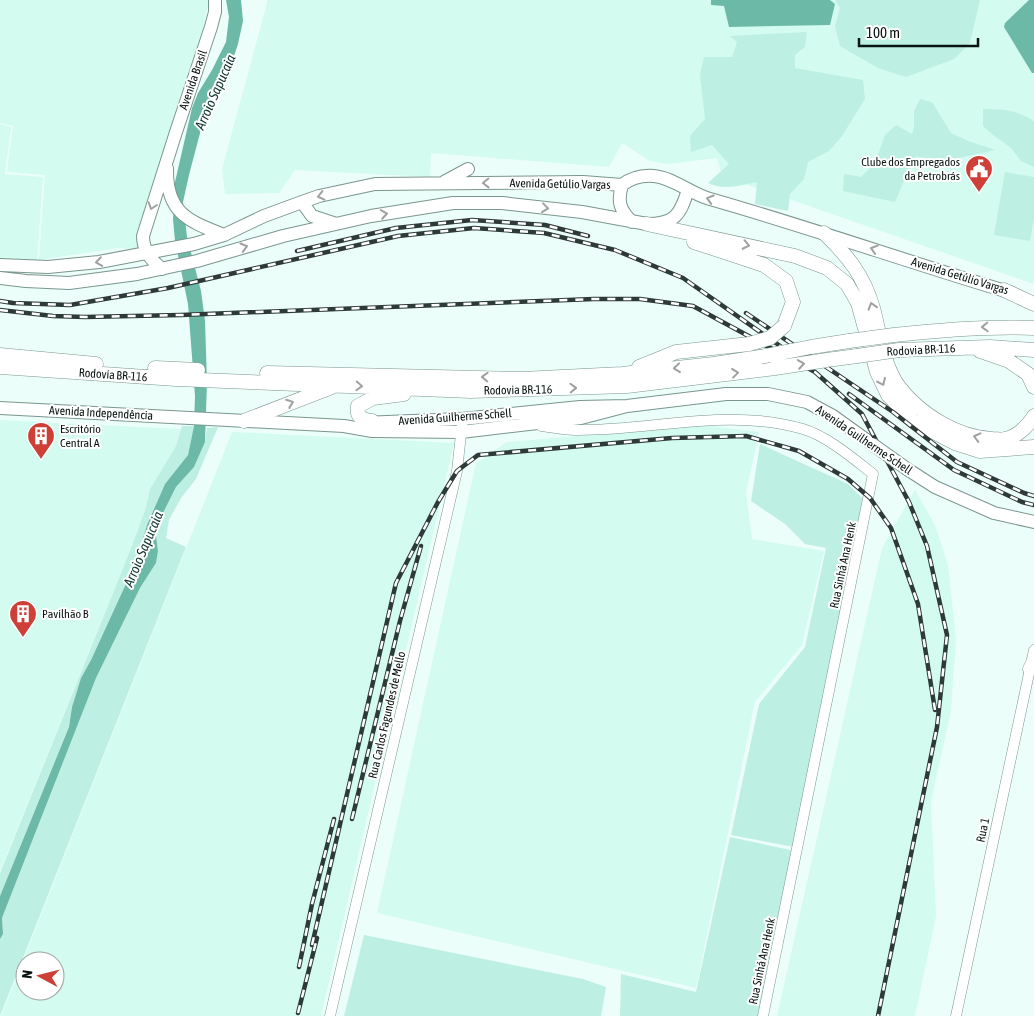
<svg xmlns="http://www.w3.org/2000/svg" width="1034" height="1016" font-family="'Asap Condensed',sans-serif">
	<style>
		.built { fill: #d3fbf0; fill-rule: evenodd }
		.green { fill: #beefe3 }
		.water { fill: #6db9a8 }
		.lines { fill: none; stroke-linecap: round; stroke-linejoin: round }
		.minor-casing { stroke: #7a968f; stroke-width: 11 }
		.major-casing { stroke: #7a968f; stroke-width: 14 }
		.highway-casing { stroke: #7a968f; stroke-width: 15 }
		.minor { stroke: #fff; stroke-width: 10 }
		.major { stroke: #fff; stroke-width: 12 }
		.highway { stroke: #fff; stroke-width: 14 }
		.rail-casing { stroke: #2e3a37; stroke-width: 4.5 }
		.rail { stroke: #fff; stroke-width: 2.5; stroke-dasharray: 8; stroke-linecap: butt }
		.major-bridge-casing { stroke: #7a968f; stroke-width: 14; stroke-linecap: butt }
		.highway-bridge-casing { stroke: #7a968f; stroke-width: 15; stroke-linecap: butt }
		.major-bridge { stroke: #fff; stroke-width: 12 }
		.highway-bridge { stroke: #fff; stroke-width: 14 }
		.oneway { stroke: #9da1a0 }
		.labels { text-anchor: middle; stroke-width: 4; stroke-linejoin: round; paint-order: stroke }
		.street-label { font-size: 12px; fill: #091411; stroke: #fff }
		.poi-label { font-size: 12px; fill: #091411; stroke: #fff; text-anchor: start }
		.water-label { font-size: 14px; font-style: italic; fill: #0e332c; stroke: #fff }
	</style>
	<rect width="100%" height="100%" fill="#ecfef9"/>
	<!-- built -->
	<path class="built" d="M0,0H209L203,29L179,99L152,190L138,246L136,249L118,248L39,260L45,175L7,172L13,126L0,123Z
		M267,0H1034V284L722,176L717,158L668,164L650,161L622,143L609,167L431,153L430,177L295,170L279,193L225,194L222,169L267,3Z
		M0,124L11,127L5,174L43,177L37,261L0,259Z
		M0,420L181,429L176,446L150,489L146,507L132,546L0,871Z
		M701,425L759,432L746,493L752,539L824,551L802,645L755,702L696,988L377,913L476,463L507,442Z
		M232,432L454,443L321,1016H1ZM25,961H55V991H25Z
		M915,490L935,525L948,565L956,639L951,711L931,802L936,916L915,1016H777L882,548Z"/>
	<!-- green -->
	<path class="green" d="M835,0H980L970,43L954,59L906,77L878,68L840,46L835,26L840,8Z
		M807,32L805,47L795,55V68L863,80L865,99L842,136L829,151L808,162L804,179L790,194L788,211L755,204L757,182C741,185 723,191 708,183L729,164L712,145L691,152L690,136L705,119L700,75L704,57H732L737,42L730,36Z
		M920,99L932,102L951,133L968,141L995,150L941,162L916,156L907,173L895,202L843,191L844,174L861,177L871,167L879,152L885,135L896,125L912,134L914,127V111Z
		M983,109C1005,109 1015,110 1034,121V167L1021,161L1011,148L992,134L983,126Z
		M1005,172L1034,177V218L1030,241L994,235Z
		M182,426H194L188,455L165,484L147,525L136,562L91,660L81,678L72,707L69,727L0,896V873L132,546L146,507L150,489L176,446Z
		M218,427L196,479L181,498L169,520L166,538L186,547L0,1016V939L3,934L2,918L96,678L140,588L156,563L158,551L155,529L176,487L194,467L205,442L207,428Z
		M760,444L848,484L865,501L794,847L731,835L759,704L805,647L826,548L805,544L785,524L751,501Z
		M730,837L795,851L759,1016H620L621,974L696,992Z
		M364,935L583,979L606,987L601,1016H344Z"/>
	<!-- water -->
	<path class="water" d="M226,0H241L243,21L238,44L231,65L212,98L204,118L189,175L183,202L187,237L201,291L205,321L207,382L205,442L194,467L176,487L155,529L158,551L156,563L140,588L96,678L2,918L3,934L0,939V896L69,727L72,707L81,678L91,660L136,562L147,525L165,484L188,455L194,426L195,396L188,304L175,241L173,219L175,182L192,108L198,93L212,70L226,42L229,17Z
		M711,0H830L835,4L830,25L729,27L724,6L711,5Z
		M1029,0H1034V73H1032L1004,27L1005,23Z"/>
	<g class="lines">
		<defs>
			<path id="minor" d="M541,426C552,427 564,430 575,430C651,431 728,407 803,429C827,436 854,459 873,474L763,1016
				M330,1016L457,471L462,425
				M956,1016L1034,650"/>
			<path id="major" d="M167,168C166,213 188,221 224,235
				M444,182L468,169
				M622,185C617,202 620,210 632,222
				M302,202L312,216L336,224
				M0,265L48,267L99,262L194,244L224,235L264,216L302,202L319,196L375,184L583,182L622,185C632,177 642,175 654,176C674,178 691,194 710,199C812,228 911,263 1012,293
				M162,269C151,260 143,251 143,236L176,132L211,27L215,12V0
				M0,278L26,281L69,283L137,274L197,261L283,236L371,216L453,203H502L582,212L647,224C675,224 680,215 688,190
				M0,408L344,426L372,431L461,432L581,418L627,406
				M362,423L462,419L580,407L627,406L726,394H768L807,402L833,416L872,444
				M907,469L935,487L994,513L1034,522"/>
			<path id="highway" d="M647,224L795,256L827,268L847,284L858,303L877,372L888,395L913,421L955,443L980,451L1034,447
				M824,233C848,256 864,276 873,308C880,334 883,365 899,387C921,415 958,438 993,439C997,439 1002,440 1005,439C1017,437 1028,426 1034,416
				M694,242L764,265L786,281L793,302L784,326
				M1004,290L1034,304
				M894,335C941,330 987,326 1034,328
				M811,347L849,341
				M899,350L990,347L1034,350
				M980,351L1009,361L1028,374L1034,387
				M0,355L96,364
				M827,360L857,356
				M0,367L176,379L471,391L627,386L775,368
				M639,367L676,352L749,344
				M155,368L198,370
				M267,373L522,379L622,374L714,364L760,357
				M244,421L332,387
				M372,421C362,420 356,417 358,406L373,398L404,394
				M1030,669L1034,661"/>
		</defs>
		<!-- minor casing -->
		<use href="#minor" class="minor-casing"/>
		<!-- major casing -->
		<use href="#major" class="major-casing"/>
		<!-- highway casing -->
		<use href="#highway" class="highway-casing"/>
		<!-- minor -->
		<use href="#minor" class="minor"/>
		<!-- major -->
		<use href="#major" class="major"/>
		<!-- highway -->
		<use href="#highway" class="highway"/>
		<defs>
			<path id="rail" d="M297,251L396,228L472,220L545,225L588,236
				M0,301L13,303L70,305L168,288L398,236L474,228L544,233L615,250L683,278L783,348
				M0,310L53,316L85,317L181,315L594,299H640L693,306L815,372L862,414L909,502L927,546L947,635L937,727L878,1016
				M746,313L893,412L957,462L1024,493L1034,496
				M849,394L954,470L1022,502L1034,505
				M352,819L400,621L421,546
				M312,945L396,583L438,502L457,471L478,455L672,438L746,436L799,451L848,479L870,498L891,528L918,604L935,710
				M299,967L312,904L334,819
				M298,1013L317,938"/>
		</defs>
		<!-- rail casing -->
		<use href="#rail" class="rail-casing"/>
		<!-- rail -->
		<use href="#rail" class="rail"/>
		<defs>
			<path id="major-bridge" d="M872,444L907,469"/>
			<path id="highway-bridge" d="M849,341L894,335
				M749,344L770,338L784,326
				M857,356L899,350
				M760,357L811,347
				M775,368L827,360"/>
		</defs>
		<!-- major-bridge casing -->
		<use href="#major-bridge" class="major-bridge-casing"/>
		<!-- highway-bridge casing -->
		<use href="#highway-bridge" class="highway-bridge-casing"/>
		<!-- major-bridge -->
		<use href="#major-bridge" class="major-bridge"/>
		<!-- highway-bridge -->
		<use href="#highway-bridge" class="highway-bridge"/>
	</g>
	<!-- one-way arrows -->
	<defs><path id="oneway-chevron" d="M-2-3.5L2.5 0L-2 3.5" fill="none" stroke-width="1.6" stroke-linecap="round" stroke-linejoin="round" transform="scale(1.25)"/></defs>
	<g class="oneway">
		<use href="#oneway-chevron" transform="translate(486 183) rotate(179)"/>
		<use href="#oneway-chevron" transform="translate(321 196) rotate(166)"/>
		<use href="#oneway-chevron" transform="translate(710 199) rotate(-163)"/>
		<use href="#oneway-chevron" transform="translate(152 206) rotate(108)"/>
		<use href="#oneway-chevron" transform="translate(545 208) rotate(7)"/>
		<use href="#oneway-chevron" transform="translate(384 214) rotate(-9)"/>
		<use href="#oneway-chevron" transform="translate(746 245) rotate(12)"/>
		<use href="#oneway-chevron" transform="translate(244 247) rotate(-16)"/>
		<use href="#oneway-chevron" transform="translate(874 249) rotate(-162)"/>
		<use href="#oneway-chevron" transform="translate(99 262) rotate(172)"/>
		<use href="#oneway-chevron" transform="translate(872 306) rotate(-107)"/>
		<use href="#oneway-chevron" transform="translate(985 327) rotate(178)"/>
		<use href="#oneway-chevron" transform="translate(801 364) rotate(-9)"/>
		<use href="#oneway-chevron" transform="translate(677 368) rotate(174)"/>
		<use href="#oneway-chevron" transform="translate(735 373) rotate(-7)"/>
		<use href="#oneway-chevron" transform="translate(485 377) rotate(-178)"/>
		<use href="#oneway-chevron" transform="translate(882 382) rotate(65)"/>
		<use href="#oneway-chevron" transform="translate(359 386) rotate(3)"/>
		<use href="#oneway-chevron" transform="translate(573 388) rotate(-2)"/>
		<use href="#oneway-chevron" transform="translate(290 403) rotate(-21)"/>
		<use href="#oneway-chevron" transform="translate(977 437) rotate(-166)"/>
	</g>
	<!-- icons -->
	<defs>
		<symbol id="civic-pin" viewBox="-11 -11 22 30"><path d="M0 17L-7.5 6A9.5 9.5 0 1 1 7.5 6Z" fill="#ce4037" stroke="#fff"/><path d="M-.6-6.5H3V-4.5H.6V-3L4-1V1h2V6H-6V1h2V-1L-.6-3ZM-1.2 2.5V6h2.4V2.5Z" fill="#fff"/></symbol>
		<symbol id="building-pin" viewBox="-11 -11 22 30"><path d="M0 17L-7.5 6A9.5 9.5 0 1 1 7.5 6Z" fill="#ce4037" stroke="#fff"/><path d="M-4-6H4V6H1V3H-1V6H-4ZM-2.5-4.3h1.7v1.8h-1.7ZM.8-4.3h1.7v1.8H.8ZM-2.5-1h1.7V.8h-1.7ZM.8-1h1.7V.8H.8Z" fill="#fff"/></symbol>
	</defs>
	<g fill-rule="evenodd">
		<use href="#civic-pin" x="963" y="153" width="32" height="43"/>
		<use href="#building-pin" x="25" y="420" width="32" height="43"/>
		<use href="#building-pin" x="7" y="598" width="32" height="43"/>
	</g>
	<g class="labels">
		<!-- street labels -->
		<g class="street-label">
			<text transform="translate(193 80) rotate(-71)" y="4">Avenida Brasil</text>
			<text transform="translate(560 184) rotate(1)" y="4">Avenida Getúlio Vargas</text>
			<text transform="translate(960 276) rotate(17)" y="4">Avenida Getúlio Vargas</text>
			<text transform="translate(921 350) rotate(-3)" y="4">Rodovia BR-116</text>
			<text transform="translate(113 375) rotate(4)" y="4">Rodovia BR-116</text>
			<text transform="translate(518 390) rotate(-1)" y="4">Rodovia BR-116</text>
			<text transform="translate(101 413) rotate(3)" y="4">Avenida Independência</text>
			<text transform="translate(455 417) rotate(-4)" y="4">Avenida Guilherme Schell</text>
			<text transform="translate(864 440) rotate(34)" y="4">Avenida Guilherme Schell</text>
			<text transform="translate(843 565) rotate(-78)" y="4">Rua Sinhá Ana Henk</text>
			<text transform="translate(387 715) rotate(-77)" y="4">Rua Carlos Fagundes de Mello</text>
			<text transform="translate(983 830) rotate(-78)" y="4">Rua 1</text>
			<text transform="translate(762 961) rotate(-78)" y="4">Rua Sinhá Ana Henk</text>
		</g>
		<!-- poi labels -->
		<g class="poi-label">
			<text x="960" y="166" text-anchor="end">Clube dos Empregados<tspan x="960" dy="14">da Petrobrás</tspan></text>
			<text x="60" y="433">Escritório<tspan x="60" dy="14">Central A</tspan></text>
			<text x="42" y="618">Pavilhão B</text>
		</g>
		<!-- water labels -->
		<g class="water-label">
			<text transform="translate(215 92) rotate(-66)" y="5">Arroio Sapucaia</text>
			<text transform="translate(143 549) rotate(-67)" y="5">Arroio Sapucaia</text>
		</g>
	</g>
	<!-- north arrow -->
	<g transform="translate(40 976) rotate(277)"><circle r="24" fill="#ffffff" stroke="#9da1a0"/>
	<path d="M0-4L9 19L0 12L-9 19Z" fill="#ce4037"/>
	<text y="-8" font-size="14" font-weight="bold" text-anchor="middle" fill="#091411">N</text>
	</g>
	<!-- scale -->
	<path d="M859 38v8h119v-8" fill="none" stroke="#091411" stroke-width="2.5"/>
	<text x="866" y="38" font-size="15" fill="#091411" stroke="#ffffff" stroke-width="4" paint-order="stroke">100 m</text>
</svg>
